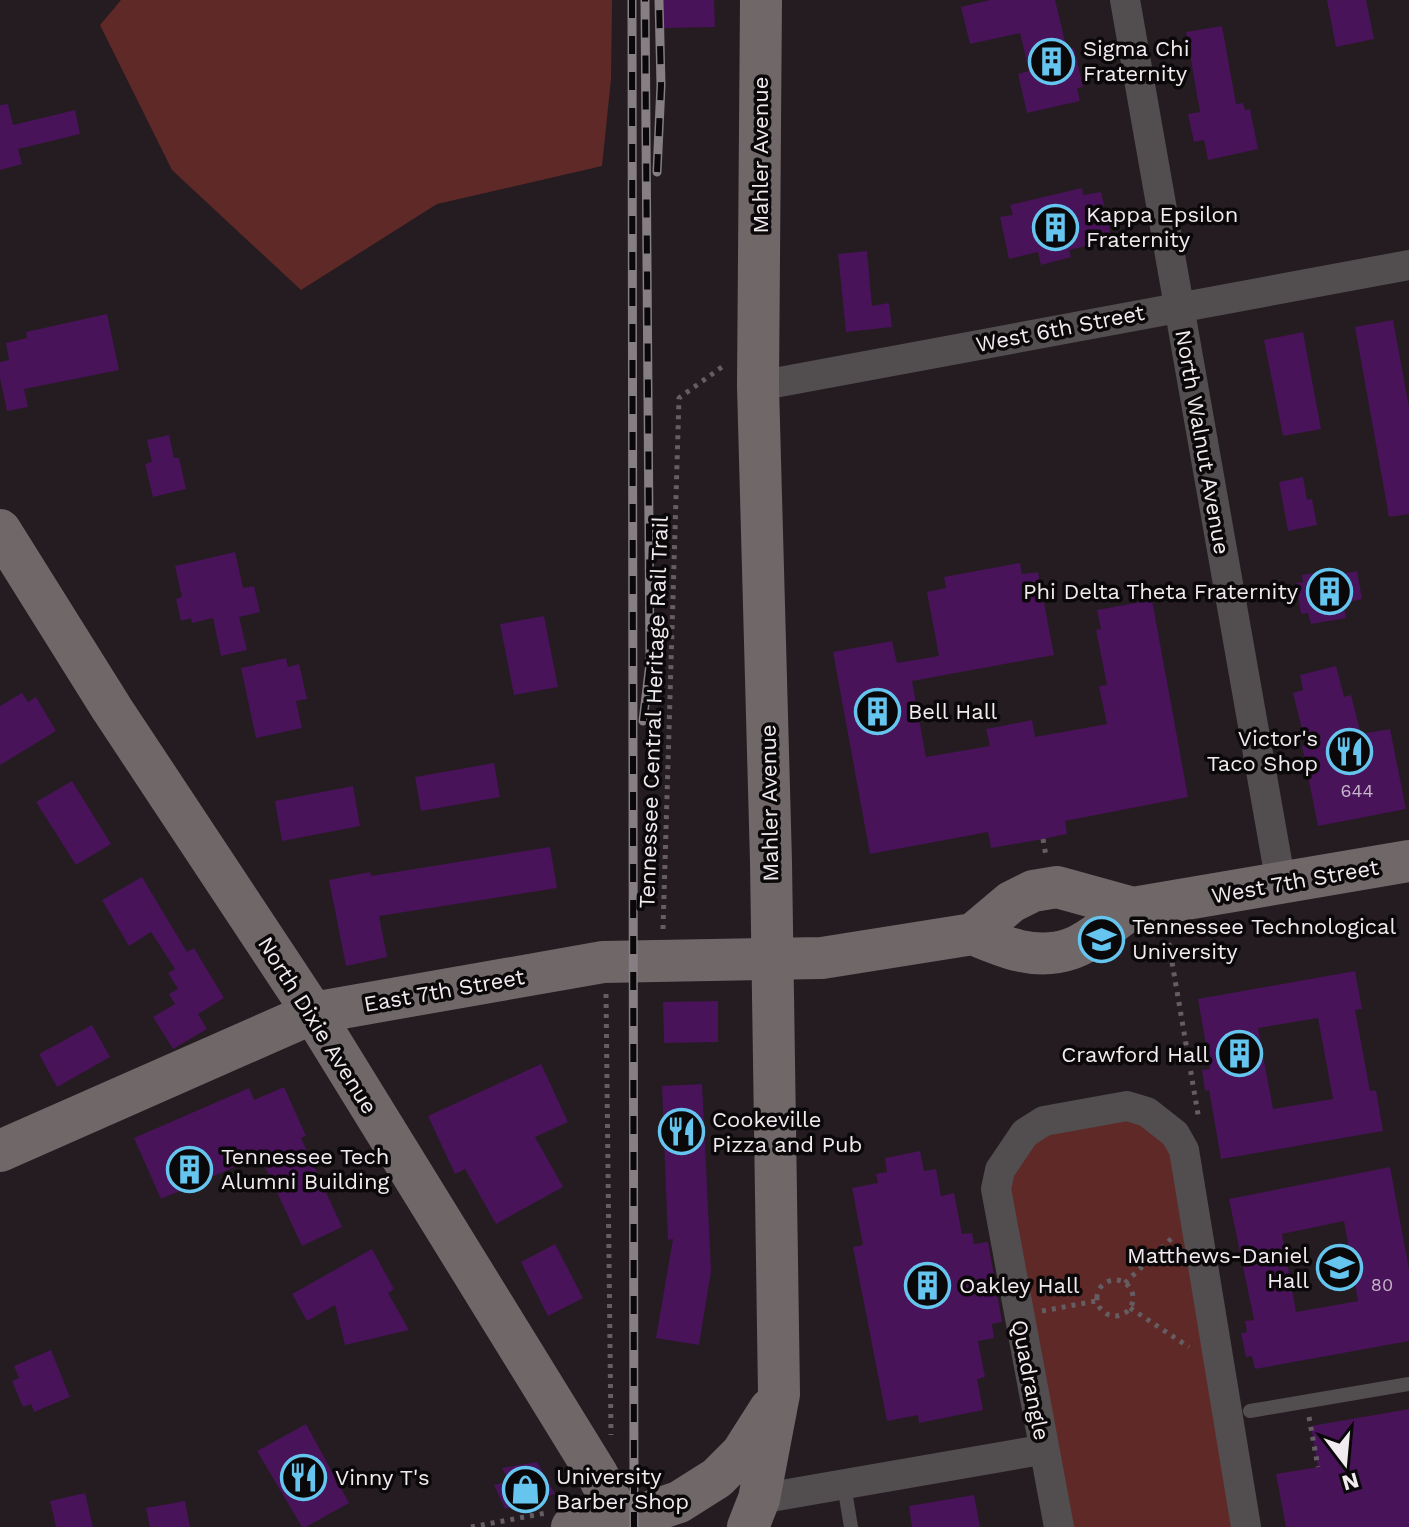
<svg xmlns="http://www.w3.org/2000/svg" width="1409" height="1527" font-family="'Work Sans',sans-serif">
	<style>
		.green { fill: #5f2927 }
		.building { fill: #481358; fill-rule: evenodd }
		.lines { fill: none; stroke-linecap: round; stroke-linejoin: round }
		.path { stroke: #655d62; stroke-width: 5; stroke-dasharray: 4 6; stroke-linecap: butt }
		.lane { stroke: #524d4f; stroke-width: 14 }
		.street { stroke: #524d4f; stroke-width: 30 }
		.secondary { stroke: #706769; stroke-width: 42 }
		.rail-casing { stroke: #857e82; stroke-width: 9 }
		.rail { stroke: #0b080a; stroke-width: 6; stroke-dasharray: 18; stroke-linecap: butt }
		.labels { text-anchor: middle; stroke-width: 7; stroke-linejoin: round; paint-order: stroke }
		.number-label { font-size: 18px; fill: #c7b5c9 }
		.poi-label { font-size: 22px; fill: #f1ebef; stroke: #0b080a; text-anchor: start }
		.street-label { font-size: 22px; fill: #f1ebef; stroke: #0b080a }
	</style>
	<rect width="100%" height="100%" fill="#241c21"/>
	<!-- green -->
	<path class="green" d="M121,0H612L611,79L602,166L437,204L301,290L172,170L100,25Z
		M1127,1106L1175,1134L1252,1527H1059L1000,1170L1025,1133Z"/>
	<!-- building -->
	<path class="building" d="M664,0H714L715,27L664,28Z
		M990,0H1055L1067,50L1074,48L1083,87L1077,88L1080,101L1027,113L1018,74L1029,71L1020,33L970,44L961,7Z
		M1327,0H1366L1374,39L1336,47Z
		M1222,26L1236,104L1243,103L1245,110L1250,109L1258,149L1208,160L1204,140L1194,142L1188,114L1200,112L1186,32Z
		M8,104L13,125L75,110L80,134L18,149L22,164L0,170V105Z
		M1082,188L1083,195L1101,192L1111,236L1093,240L1095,244L1069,250L1071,257L1041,265L1038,252L1009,259L1000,217L1013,215L1010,205Z
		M867,251L872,306L889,303L892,327L846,332L838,254Z
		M107,314L119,370L24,389L28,407L7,411L0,378V362L9,360L6,343L27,338L26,332Z
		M1393,320L1409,407V514L1389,517L1355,327Z
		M1303,332L1321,429L1283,436L1264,340Z
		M169,435L174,458H179L186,489L153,497L145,464L152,462L147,440Z
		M1303,477L1307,500L1312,499L1317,525L1288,531L1279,482Z
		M235,552L243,588L254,586L260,612L239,617L247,650L221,656L213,618L192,623L191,618L181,621L176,599L182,597L175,566Z
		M1020,563L1022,574L1038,572L1054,655L912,681L926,757L990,746L986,729L1032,720L1035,737L1107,724L1099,686L1107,685L1096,630L1101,629L1097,610L1152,600L1188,797L1065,821L1067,834L1043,839L991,848L988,832L870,854L833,652L892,641L897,663L939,656L927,592L946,588L944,577Z
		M1336,569L1337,575L1357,571L1362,599L1343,603L1346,618L1311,624L1308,613L1301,614L1296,583L1303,582L1302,575Z
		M544,616L558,687L514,695L500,624Z
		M286,658L288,667L299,664L307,699L296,701L302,728L256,738L241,668Z
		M1336,666L1344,697L1351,695L1361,734L1390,729L1406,809L1318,826L1302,746L1306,745L1293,693L1303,690L1300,675Z
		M22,693L28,702L36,697L56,731L0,765V706Z
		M494,763L500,797L421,811L415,777Z
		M72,781L111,844L76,865L36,802Z
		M353,786L360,826L282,841L275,801Z
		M550,847L557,888L379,916L387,957L346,966L329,880L370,872L371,876Z
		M142,877L187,952L194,948L224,998L198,1014L207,1029L173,1049L153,1017L175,1004L169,994L178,989L168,973L175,969L151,932L129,946L102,900Z
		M1355,971L1362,1009L1355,1010L1370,1091L1376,1090L1383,1131L1221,1159L1209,1090L1205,1091L1202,1070L1210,1069L1198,999ZM1318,1018L1333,1099L1273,1109L1258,1028Z
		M718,1001V1042L664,1043L663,1002Z
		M92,1025L110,1057L57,1087L39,1054Z
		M541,1064L568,1122L535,1137L563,1187L496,1224L465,1169L455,1174L428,1116Z
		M702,1084L711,1271L699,1345L656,1338L673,1239L668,1240L662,1086Z
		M284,1087L306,1136L301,1138L342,1227L302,1246L260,1156L161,1199L134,1138L249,1088L254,1100Z
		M920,1151L924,1171L936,1169L941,1196L954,1193L962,1234L972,1233L974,1244L988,1242L1002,1322L992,1324L994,1338L978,1341L985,1377L977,1379L983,1410L919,1423L918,1415L887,1421L853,1247L863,1245L852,1188L878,1183L876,1174L887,1172L885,1158Z
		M1390,1167L1409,1269V1341L1255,1369L1252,1356L1246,1357L1241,1333L1247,1332L1245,1321L1254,1320L1229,1199ZM1344,1221L1358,1301L1296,1312L1282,1234Z
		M555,1244L583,1298L548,1316L521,1262Z
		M372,1249L394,1289L388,1293L409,1330L345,1345L335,1305L307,1321L292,1294Z
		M51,1350L70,1397L34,1412L31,1404L23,1407L12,1381L19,1378L14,1366Z
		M1409,1409V1527H1286L1276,1474L1318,1467L1311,1426Z
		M306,1424L349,1503L306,1527H302L257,1451Z
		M537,1462L555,1494L505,1509L494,1485L509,1481L502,1468Z
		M85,1493L93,1527H56L50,1501Z
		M974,1495L980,1527H912L909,1506Z
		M185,1501L190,1527H150L146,1508Z"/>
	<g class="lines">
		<!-- path -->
		<path class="path" d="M1043,839L1046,856
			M663,929L679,398L726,364
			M1167,933L1199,1120
			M606,994L611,1435
			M1097 1298a18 18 0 1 1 36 0a18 18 0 1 1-36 0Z
			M1125,1283L1172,1238
			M1130,1308L1189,1347
			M1042,1311L1096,1301
			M1309,1417L1318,1467
			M471,1527L546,1513"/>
		<!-- lane -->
		<path class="lane" d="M1250,1411L1409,1384
			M844,1485L851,1527"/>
		<!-- street -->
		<path class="street" d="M1125,0L1281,884
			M758,386L1409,265
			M759,1499L1035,1451
			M1059,1527L996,1189L1000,1170L1025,1133L1044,1121L1127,1106L1147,1112L1175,1134L1184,1150L1246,1527"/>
		<!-- secondary -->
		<path class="secondary" d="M0,530L112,709L313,1013L597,1474L625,1527
			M1133,908C1113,920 1092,942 1070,949C1036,961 1003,947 973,934L1011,902L1033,891L1057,887L1133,908L1409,861
			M0,1151L313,1013L603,962L822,958L973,934
			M572,1527L635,1517L679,1502L717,1478L742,1453L770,1409
			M748,1527L759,1499L779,1394L771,862L758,386L761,0"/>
		<defs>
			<path id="rail" d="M632,0L634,1527
				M657,172L661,85L659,0
				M643,721L650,663L645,0"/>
		</defs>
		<!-- rail casing -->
		<use href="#rail" class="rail-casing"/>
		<!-- rail -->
		<use href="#rail" class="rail"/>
	</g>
	<!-- icons -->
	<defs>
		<symbol id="building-ring" viewBox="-11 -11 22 22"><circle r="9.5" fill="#0b080a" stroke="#65c5ee" stroke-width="1.5"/><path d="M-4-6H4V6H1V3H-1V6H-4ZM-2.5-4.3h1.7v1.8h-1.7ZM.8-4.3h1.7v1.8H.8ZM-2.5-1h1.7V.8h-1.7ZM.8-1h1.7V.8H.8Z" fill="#65c5ee"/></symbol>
		<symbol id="restaurant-ring" viewBox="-11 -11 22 22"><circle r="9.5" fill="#0b080a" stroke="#65c5ee" stroke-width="1.5"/><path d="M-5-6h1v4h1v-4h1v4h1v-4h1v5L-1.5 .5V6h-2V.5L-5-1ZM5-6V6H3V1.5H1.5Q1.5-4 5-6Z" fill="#65c5ee"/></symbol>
		<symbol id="university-ring" viewBox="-11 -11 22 22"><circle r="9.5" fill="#0b080a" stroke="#65c5ee" stroke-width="1.5"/><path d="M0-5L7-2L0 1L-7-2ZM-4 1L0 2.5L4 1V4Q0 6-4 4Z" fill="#65c5ee"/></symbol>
		<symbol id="shop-ring" viewBox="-11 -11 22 22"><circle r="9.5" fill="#0b080a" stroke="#65c5ee" stroke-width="1.5"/><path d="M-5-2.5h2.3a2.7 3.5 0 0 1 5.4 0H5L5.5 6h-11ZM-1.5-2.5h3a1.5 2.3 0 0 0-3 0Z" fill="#65c5ee"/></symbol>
	</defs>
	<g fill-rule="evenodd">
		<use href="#building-ring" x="1026" y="36" width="51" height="51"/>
		<use href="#building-ring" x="1030" y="202" width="51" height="51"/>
		<use href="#building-ring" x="1304" y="566" width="51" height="51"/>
		<use href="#building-ring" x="852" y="686" width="51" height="51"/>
		<use href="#restaurant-ring" x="1324" y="726" width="51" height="51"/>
		<use href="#university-ring" x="1076" y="914" width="51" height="51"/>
		<use href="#building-ring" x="1214" y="1028" width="51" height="51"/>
		<use href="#restaurant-ring" x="656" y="1106" width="51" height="51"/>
		<use href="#building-ring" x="164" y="1144" width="51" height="51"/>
		<use href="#university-ring" x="1314" y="1242" width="51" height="51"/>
		<use href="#building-ring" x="902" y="1260" width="51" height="51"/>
		<use href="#restaurant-ring" x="278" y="1452" width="51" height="51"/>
		<use href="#shop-ring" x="500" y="1464" width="51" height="51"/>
	</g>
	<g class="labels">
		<!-- number labels -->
		<g class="number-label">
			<text x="1357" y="797">644</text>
			<text x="1382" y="1291">80</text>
		</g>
		<!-- poi labels -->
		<g class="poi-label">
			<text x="1083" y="56">Sigma Chi<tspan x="1083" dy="25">Fraternity</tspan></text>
			<text x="1086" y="222">Kappa Epsilon<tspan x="1086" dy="25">Fraternity</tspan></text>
			<text x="1298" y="599" text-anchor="end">Phi Delta Theta Fraternity</text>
			<text x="908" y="719">Bell Hall</text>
			<text x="1318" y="746" text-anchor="end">Victor's<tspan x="1318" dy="25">Taco Shop</tspan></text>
			<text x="1132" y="934">Tennessee Technological<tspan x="1132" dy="25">University</tspan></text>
			<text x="1209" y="1062" text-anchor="end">Crawford Hall</text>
			<text x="712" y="1127">Cookeville<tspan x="712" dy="25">Pizza and Pub</tspan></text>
			<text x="221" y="1164">Tennessee Tech<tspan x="221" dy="25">Alumni Building</tspan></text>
			<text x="1309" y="1263" text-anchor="end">Matthews-Daniel<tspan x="1309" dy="25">Hall</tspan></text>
			<text x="959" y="1293">Oakley Hall</text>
			<text x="556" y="1484">University<tspan x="556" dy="25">Barber Shop</tspan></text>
			<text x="335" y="1485">Vinny T's</text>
		</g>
		<!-- street labels -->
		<g class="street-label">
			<text transform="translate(760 155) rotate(-90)" y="8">Mahler Avenue</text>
			<text transform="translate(1060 328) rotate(-11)" y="8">West 6th Street</text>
			<text transform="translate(1203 442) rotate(80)" y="8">North Walnut Avenue</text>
			<text transform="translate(653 712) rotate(-88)" y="8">Tennessee Central Heritage Rail Trail</text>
			<text transform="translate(769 803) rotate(-91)" y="8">Mahler Avenue</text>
			<text transform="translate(1295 881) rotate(-10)" y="8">West 7th Street</text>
			<text transform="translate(444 990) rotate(-10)" y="8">East 7th Street</text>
			<text transform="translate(318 1025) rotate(58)" y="8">North Dixie Avenue</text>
			<text transform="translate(1031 1380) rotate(79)" y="8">Quadrangle</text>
		</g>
	</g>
	<!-- north arrow -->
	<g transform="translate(1345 1463) rotate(164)" stroke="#0b080a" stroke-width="6" paint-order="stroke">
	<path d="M0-6L14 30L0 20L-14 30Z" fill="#f1ebef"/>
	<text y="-12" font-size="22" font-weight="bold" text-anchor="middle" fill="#f1ebef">N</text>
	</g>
</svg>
